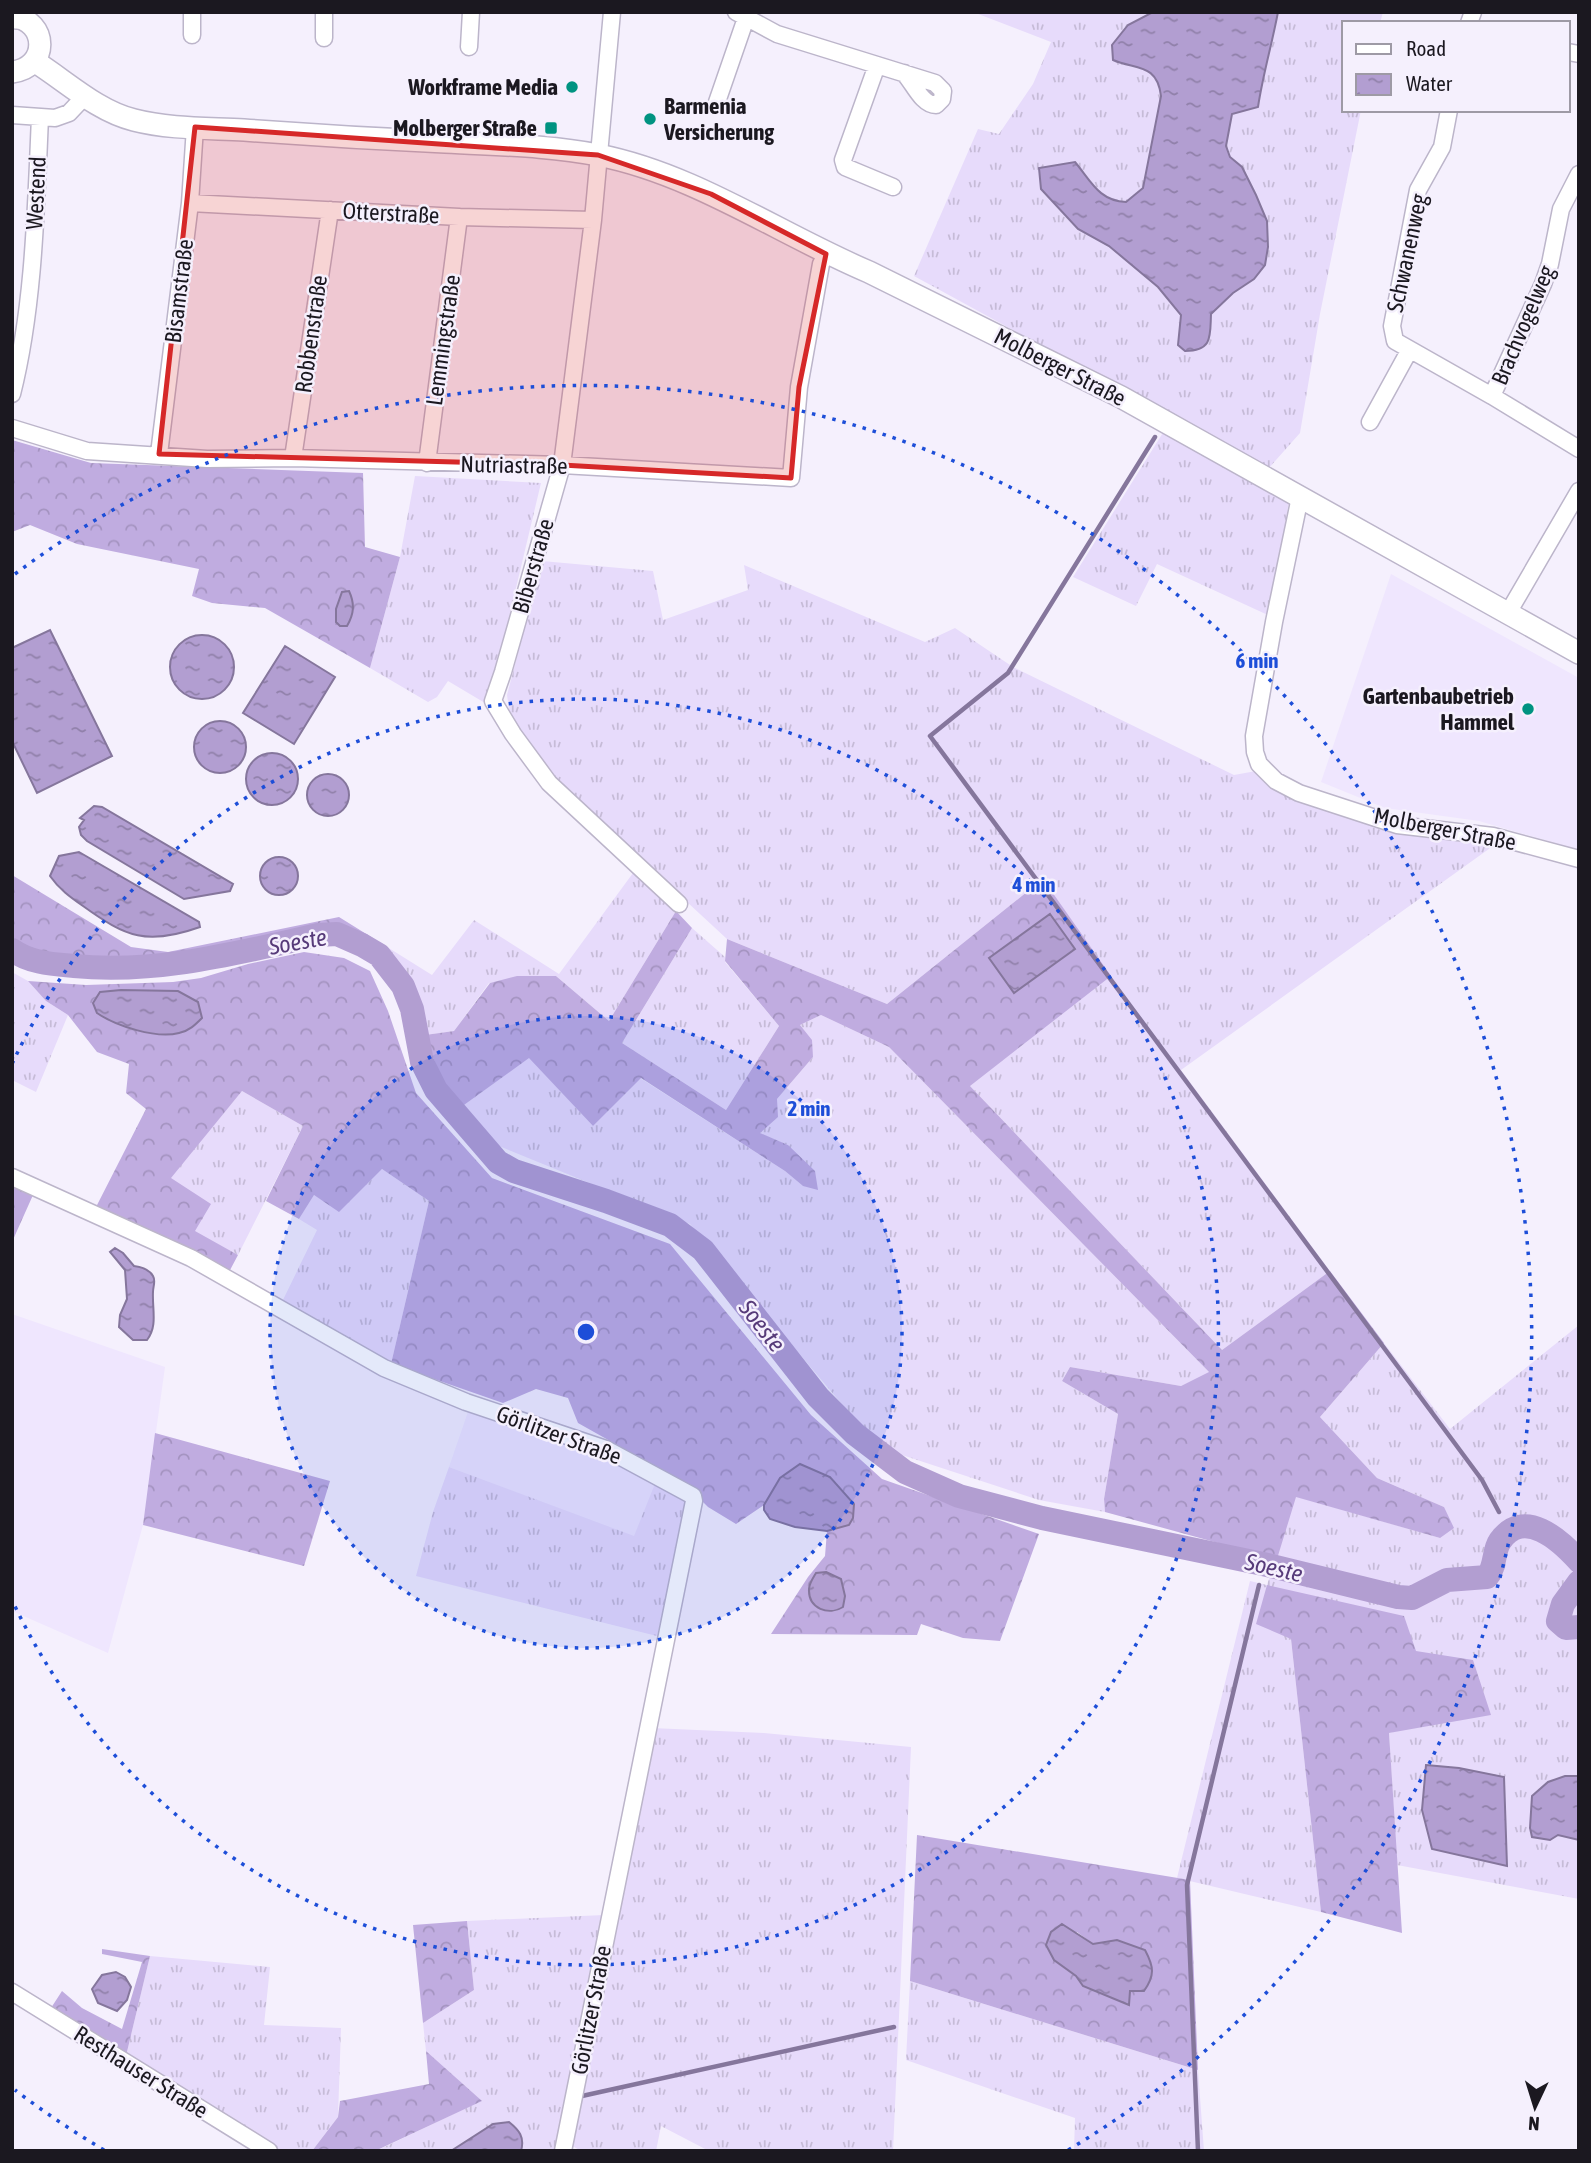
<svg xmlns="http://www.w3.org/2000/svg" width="1591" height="2163" font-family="'Asap Condensed',sans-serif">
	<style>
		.built { fill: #efe6fe }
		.grass { fill: url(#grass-tufts) }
		.forest { fill: url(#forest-crowns); fill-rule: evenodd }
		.water { fill: url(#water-ripples); stroke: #85769c; stroke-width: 2 }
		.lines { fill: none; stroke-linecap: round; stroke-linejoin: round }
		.stream { stroke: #85769c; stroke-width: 4.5 }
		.river { stroke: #b29ed1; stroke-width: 24 }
		.minor-casing { stroke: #bcb5ca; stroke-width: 19 }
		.major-casing { stroke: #bcb5ca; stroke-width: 24 }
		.highway-casing { stroke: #bcb5ca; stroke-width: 26 }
		.minor { stroke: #fff; stroke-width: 16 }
		.major { stroke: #fff; stroke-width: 21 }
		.highway { stroke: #fff; stroke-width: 23 }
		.marked { fill: #d62828; fill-opacity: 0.2; stroke: #d62828; stroke-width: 5; stroke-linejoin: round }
		.ring { fill: none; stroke: #1d4ed8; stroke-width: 3.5; stroke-dasharray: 3.5 7 }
		.poi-dot { fill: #009381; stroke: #f5f0fd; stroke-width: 2.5 }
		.labels { text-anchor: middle; stroke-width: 5; stroke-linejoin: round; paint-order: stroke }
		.poi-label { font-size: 23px; font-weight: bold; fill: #1b1820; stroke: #f5f0fd; text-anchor: end }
		.street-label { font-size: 23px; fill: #1b1820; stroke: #f5f0fd }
		.water-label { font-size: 24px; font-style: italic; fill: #573b7a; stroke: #f5f0fd }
		.centre { fill: #1d4ed8; stroke: #f5f0fd; stroke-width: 3.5 }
		.ring-label { font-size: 21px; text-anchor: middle; font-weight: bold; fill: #1d4ed8; stroke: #f5f0fd; stroke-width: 5; stroke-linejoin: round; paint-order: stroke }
	</style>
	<defs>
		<pattern id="grass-tufts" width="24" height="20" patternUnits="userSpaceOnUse" patternTransform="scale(1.75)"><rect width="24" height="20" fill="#e7dbfb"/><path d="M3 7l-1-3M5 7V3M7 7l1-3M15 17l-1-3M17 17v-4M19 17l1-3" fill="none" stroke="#c6bbd7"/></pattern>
		<pattern id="forest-crowns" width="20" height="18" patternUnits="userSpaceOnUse" patternTransform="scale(1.75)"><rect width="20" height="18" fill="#c0ace0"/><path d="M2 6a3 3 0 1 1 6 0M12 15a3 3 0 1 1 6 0" fill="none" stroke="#a493c0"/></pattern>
		<pattern id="water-ripples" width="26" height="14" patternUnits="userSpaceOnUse" patternTransform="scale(1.75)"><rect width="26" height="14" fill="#b29ed1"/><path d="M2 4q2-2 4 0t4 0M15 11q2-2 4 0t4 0" fill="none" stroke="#9080a9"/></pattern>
	</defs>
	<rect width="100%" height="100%" fill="#f5f0fd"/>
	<!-- built -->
	<path class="built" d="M1391,574L1579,678V850L1479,821L1385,808L1321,782Z
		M12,1314L165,1367L143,1525L108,1653L12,1611Z
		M469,1409L605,1455L656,1481L634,1537L449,1467Z"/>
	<!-- grass -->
	<path class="grass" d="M973,12H1383L1380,23H1344V110H1361L1320,314L1300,433L1268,469L914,276L978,129L999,134L1033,84L1051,42Z
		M1164,431L1289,501L1270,616L1157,564L1136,606L1073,577Z
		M415,476L541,483L490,697L485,703L448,681L437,697L428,702L370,668L400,557Z
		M542,561L653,571L663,620L748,590L744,565L925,642L955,628L1013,667L1234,775L1256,771L1269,785L1293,799L1389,832L1493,846L1181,1070L1330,1271L1222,1350L969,1085L1110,976L1043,879L887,1004L727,939L553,778L519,731L509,709L507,695Z
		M633,873L676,911L609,1021L556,976L489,983L454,1031L425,1035L407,984L382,949L384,945L432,975L474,920L559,974Z
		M692,928L725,957V962L779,1026L726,1110L622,1043Z
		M12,972L28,981L46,1001L68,1015L36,1092L12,1080Z
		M821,1015L889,1047L1210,1373L1181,1386L1070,1367L1062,1381L1118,1414L1104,1499L1105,1512L1039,1500L902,1455L862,1428L690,1224L499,1146L464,1105L529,1057L593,1126L640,1078L785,1171L803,1186L788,1145L759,1133L777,1099L813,1057L800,1025Z
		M242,1091L303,1126L238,1255L195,1232L170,1178Z
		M382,1169L429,1201L391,1364L282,1302L317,1230L299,1219L314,1195L339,1211Z
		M1579,1325V1776H1565L1558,1835L1579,1840V1899L1397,1865L1389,1733L1408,1728L1291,1639L1321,1912L1177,1878L1250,1581L1267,1585L1295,1496L1440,1538L1444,1507L1377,1478L1320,1417L1384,1343L1450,1429Z
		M449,1467L634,1536L656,1481L685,1496L686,1508L657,1636L416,1576L433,1512Z
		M652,1728L764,1733L911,1747L893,2151H709L661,2126L656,2151H581L569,2144Z
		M604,1915L555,2151H521L523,2142L493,2125L451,2151H376L481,2101L426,2051L423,2023L474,1990L467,1921Z
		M150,1956L270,1967L264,2025L341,2028L338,2117L312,2151H282L126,2056Z
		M910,1981L1198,2070L1204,2151H1074L1075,2118L906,2060Z"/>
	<!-- forest -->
	<path class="forest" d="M12,440L91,463L363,473L365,547L400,557L370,668L265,608L212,603L192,596L199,569L77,544L30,525L12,532Z
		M12,875L131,947L168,952L339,917L384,945L382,949L332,930L166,961L112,965L35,955L12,937Z
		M1043,879L1111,976L970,1086L1222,1350L1330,1271L1384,1343L1320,1417L1377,1478L1444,1507L1454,1528L1440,1538L1296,1497L1277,1559L1105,1512L1104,1499L1118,1414L1062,1381L1070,1367L1181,1386L1209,1372L889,1047L821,1015L800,1025L812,1040L813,1057L777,1099L778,1117L760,1133L788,1145L815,1171L818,1190L803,1186L785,1171L641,1078L593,1126L529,1058L464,1105L442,1082L425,1035L454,1031L490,983L517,976H556L609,1021L676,911L692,928L622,1043L726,1110L779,1026L725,961L727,939L887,1004Z
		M304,952L344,958L370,971L388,1011L416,1093L492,1178L670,1244L811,1415L882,1479L1039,1534L1000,1641L963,1638L921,1624L917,1635L771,1634L808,1577L825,1556L827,1531L849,1525L772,1492L764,1505L736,1524L708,1507L683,1482L578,1423L568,1398L536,1389L503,1403L391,1364L429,1201L382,1169L339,1212L314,1195L299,1219L266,1201L303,1126L242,1091L171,1178L211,1204L195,1231L238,1255L229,1272L95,1209L146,1109L126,1093L129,1064L97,1052L68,1015L46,1001L28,981L86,985L173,982L201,978L248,964Z
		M12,1185L33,1195L12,1242Z
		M155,1433L330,1481L304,1566L143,1525Z
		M1267,1585L1404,1616L1416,1651L1473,1660L1491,1715L1389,1733L1402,1933L1321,1912L1291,1639L1256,1624Z
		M917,1835L1190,1880L1198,2070L910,1981ZM1077,1932L1093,1944L1117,1940L1145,1950L1130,1991L1129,2005L1083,1986L1076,1976L1054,1960Z
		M467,1921L474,1990L423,2023L413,1925Z
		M102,1949L150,1956L126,2056L51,2008L62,1991L82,2008L122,2029L142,1962L102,1954Z
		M426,2051L482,2101L375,2151H312L338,2117L340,2101L429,2084Z"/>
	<!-- water -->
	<path class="water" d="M1153,12H1278C1272,44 1263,74 1258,107L1232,114L1226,146L1230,157L1242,167L1256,195L1267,221L1268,247L1265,265L1254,279L1233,293L1211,314C1210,336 1213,351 1185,351L1178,345L1181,315L1158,287L1109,246L1078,229L1041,189L1039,168L1075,162C1091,181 1099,201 1126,202L1143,188L1161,96C1157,63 1136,70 1113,60L1112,45L1128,25Z
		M349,591C355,604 354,614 347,626H340L336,622V609L342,592Z
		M50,630L112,756L37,793L12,741V648Z
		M170 667a32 32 0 1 1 64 0a32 32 0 1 1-64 0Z
		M285,646L335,677L294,744L243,713Z
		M194 747a26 26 0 1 1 52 0a26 26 0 1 1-52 0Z
		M246 779a26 26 0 1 1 52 0a26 26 0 1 1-52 0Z
		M307 795a21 21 0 1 1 42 0a21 21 0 1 1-42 0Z
		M94,806L102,807L233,884L230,891L184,899L87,841L81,835L79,827L84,820L80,818Z
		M79,852L199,922L200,927C147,946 126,937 83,906C70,897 59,889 50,876L59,856Z
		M260 876a19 19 0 1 1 38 0a19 19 0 1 1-38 0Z
		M1050,914L1075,949L1014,993L989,958Z
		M121,990L178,991L198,1002L202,1018C195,1025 189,1031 179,1033C156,1039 116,1026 97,1013L93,1003L100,992Z
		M115,1248L123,1253L134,1266C142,1267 149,1269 153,1276C156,1281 153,1286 153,1292C152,1309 158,1326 147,1340H133L119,1327L120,1315L127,1299L125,1270L110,1252Z
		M800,1464L830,1477L854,1504L853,1518L849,1525L827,1531L795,1527L770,1519L764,1510V1505L780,1478Z
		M826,1572L841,1579L845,1596L843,1607C829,1616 808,1609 809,1589C809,1584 813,1578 816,1573Z
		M1426,1765L1459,1768L1504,1777L1507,1866L1432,1849L1422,1810Z
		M1565,1776H1579V1840L1558,1835L1550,1840L1532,1837L1530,1828L1532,1796L1548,1782Z
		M1062,1924L1093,1944L1117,1940L1145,1950C1154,1967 1155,1975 1144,1991H1130L1129,2005L1083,1986L1076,1976L1054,1960L1046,1945L1051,1932Z
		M116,1972L125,1977L131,1987L127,2000L117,2011L98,2003L92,1989L102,1975Z
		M509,2122C519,2130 525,2137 521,2151H451L493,2124Z"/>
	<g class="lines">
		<!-- stream -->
		<path class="stream" d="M1155,437L1008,673L930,736L1482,1480L1499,1512
			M582,2096L894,2027
			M1198,2151L1187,1885L1259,1585"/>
		<!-- river -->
		<path class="river" d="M12,950C30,963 52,964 74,966C157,974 237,953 318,935L337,934L362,945L379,955L403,986L412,1009L422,1062L436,1090L498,1162L514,1171L606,1201L670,1225L703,1250L818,1397L855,1434L905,1472L959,1496L1042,1518L1263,1564L1398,1597L1412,1598L1447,1580L1487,1577C1496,1567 1493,1551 1500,1541C1524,1507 1560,1540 1579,1561
			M1579,1582L1563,1604L1558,1621L1566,1628L1579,1627"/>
		<defs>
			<path id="minor" d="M192,12V35
				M612,12L593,220L562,465L503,672L493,701L513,734L549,783L679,904
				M736,12L777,34L935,83L943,91L942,99L936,105C922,105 914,84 904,73
				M1469,23L1473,12
				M324,38V12
				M469,47L471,12
				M1568,52L1579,54
				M877,65L843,160L845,167L893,187
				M717,102L746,18
				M1449,110L1442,147L1418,190L1392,326L1395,341L1492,396L1579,449
				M12,115L55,118L69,113L85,96
				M190,203L459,217L593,220
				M12,394C34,307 36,207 40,117
				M1492,396L1543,284L1550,264L1561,209L1579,174
				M1370,422L1409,351
				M12,428L87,451L207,459L293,458L562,465L791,478L799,387L821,264L826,254
				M159,454L190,203L195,127
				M293,458L330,210
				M427,463L459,217
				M1300,497L1274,622L1254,736L1255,752L1259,764L1276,781L1299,793L1397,825L1493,836L1579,859
				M1508,613L1579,491
				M12,1177L191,1258L384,1368L466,1402L606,1449L693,1496L694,1501L563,2151
				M12,1992L269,2151"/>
			<path id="major" d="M12,16C49,21 49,68 12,72
				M34,61C66,81 97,111 134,120C169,129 208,128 244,130C311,135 378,139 445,142C496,145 548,145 598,155C695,174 779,234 869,272L1121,397L1579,653"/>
			<path id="highway" d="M17,17V12"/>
		</defs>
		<!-- minor casing -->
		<use href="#minor" class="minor-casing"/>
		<!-- major casing -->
		<use href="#major" class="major-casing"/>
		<!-- highway casing -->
		<use href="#highway" class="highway-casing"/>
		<!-- minor -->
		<use href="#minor" class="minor"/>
		<!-- major -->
		<use href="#major" class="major"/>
		<!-- highway -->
		<use href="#highway" class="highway"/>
	</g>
	<!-- marked area -->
	<path class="marked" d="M195,127L598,155L711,194L826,254L799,387L791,478L562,465L159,454Z"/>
	<!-- distance rings -->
	<circle cx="586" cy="1332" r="316" fill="#1d4ed8" fill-opacity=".12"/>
	<g class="ring">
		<circle cx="586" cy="1332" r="316"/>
		<path d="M12 1064A633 633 0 1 1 12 1600"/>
		<path d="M104 2150A949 949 0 0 1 15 2090M15 574A949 949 0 1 1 1068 2150"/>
	</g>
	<!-- markers -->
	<g class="poi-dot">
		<circle cx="572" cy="87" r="7"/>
		<circle cx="650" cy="119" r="7"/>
		<rect x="544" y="121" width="14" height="14" rx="3.5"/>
		<circle cx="1528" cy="709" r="7"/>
	</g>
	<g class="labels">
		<!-- poi labels -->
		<g class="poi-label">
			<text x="558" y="95">Workframe Media</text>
			<text x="664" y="114" text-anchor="start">Barmenia<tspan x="664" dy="26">Versicherung</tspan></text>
			<text x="537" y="136">Molberger Straße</text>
			<text x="1514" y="704">Gartenbaubetrieb<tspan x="1514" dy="26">Hammel</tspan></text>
		</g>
		<!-- street labels -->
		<g class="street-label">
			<text transform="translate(36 193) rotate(-87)" y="8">Westend</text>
			<text transform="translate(391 213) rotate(3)" y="8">Otterstraße</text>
			<text transform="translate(1407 253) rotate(-78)" y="8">Schwanenweg</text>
			<text transform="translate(179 291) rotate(-83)" y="8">Bisamstraße</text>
			<text transform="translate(1523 325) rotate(-67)" y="8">Brachvogelweg</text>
			<text transform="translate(311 334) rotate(-82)" y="8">Robbenstraße</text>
			<text transform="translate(443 340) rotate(-82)" y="8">Lemmingstraße</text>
			<text transform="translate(1060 367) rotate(27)" y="8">Molberger Straße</text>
			<text transform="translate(514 465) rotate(1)" y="8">Nutriastraße</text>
			<text transform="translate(533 566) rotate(-74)" y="8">Biberstraße</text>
			<text transform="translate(1445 829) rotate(11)" y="8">Molberger Straße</text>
			<text transform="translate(559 1435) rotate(20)" y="8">Görlitzer Straße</text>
			<text transform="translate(591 2010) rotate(-79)" y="8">Görlitzer Straße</text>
			<text transform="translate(141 2072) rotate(32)" y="8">Resthauser Straße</text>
		</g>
		<!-- water labels -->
		<g class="water-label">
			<text transform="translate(298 942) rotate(-10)" y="8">Soeste</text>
			<text transform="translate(762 1326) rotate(52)" y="8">Soeste</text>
			<text transform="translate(1274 1568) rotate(13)" y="8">Soeste</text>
		</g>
	</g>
	<circle cx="586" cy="1332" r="10" class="centre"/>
	<g class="ring-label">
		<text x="1257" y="668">6 min</text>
		<text x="1034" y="892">4 min</text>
		<text x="809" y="1116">2 min</text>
	</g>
	<!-- border -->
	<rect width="1591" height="2163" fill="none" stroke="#1b1820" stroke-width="28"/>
	<!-- legend -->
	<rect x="1342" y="21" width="228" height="91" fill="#f5f0fd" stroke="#9e9aa5" stroke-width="2"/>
	<rect x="1356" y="44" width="35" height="10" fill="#ffffff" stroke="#9e9aa5" stroke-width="2"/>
	<text x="1406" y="56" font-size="21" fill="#1b1820">Road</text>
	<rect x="1356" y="74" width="35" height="21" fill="url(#water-ripples)" stroke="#9e9aa5" stroke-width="2"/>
	<text x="1406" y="91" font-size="21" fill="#1b1820">Water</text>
	<!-- north arrow -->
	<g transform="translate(1535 2107) rotate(184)" stroke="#f5f0fd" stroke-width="5" paint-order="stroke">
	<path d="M0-5L12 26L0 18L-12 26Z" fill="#1b1820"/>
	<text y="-10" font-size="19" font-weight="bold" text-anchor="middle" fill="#1b1820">N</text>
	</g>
</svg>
